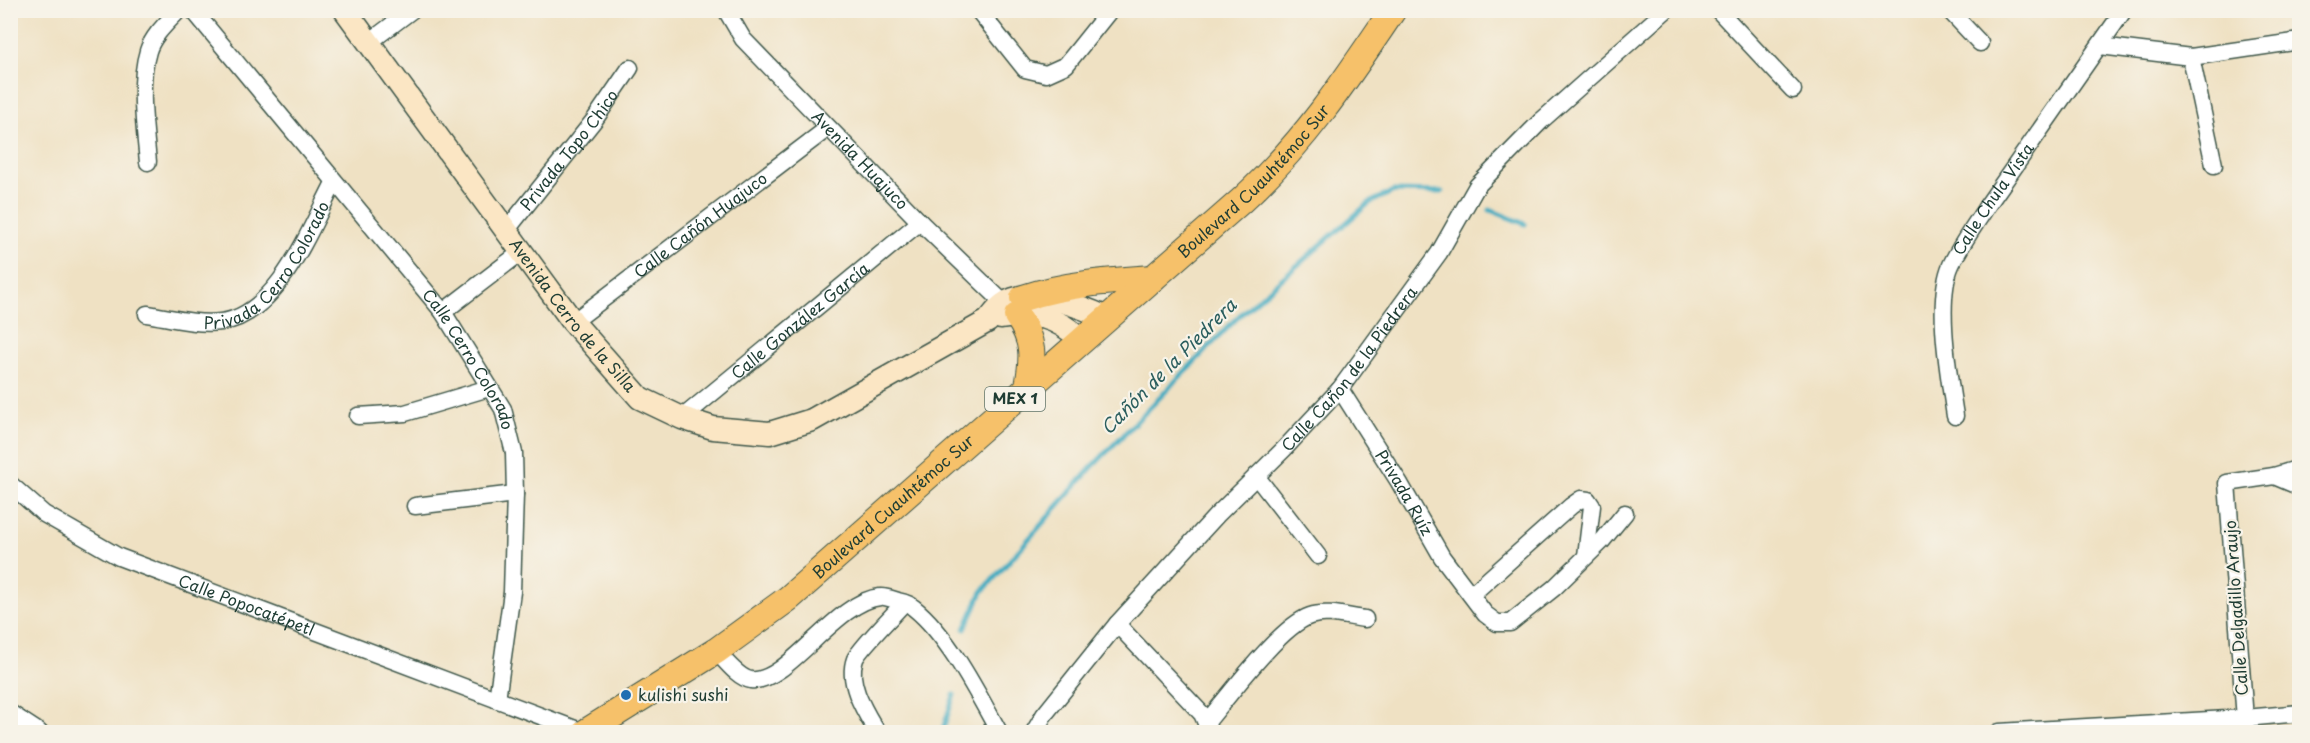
<svg xmlns="http://www.w3.org/2000/svg" width="2310" height="743" font-family="'Playpen Sans',sans-serif">
	<style>
		.lines { fill: none; stroke-linecap: round; stroke-linejoin: round }
		.stream { stroke: #42acc1; stroke-width: 5 }
		.minor-casing { stroke: #3e5649; stroke-width: 19 }
		.secondary-casing { stroke: #3e5649; stroke-width: 25 }
		.primary-casing { stroke: #3e5649; stroke-width: 28 }
		.minor { stroke: #fff; stroke-width: 16 }
		.secondary { stroke: #fbe6c4; stroke-width: 22 }
		.primary { stroke: #f6c16b; stroke-width: 26 }
		.poi-dot { fill: #1f6fb2; stroke: #f7f3e8; stroke-width: 2 }
		.labels { text-anchor: middle; stroke-width: 4.5; stroke-linejoin: round; paint-order: stroke }
		.shield { fill: #f7f3e8; stroke: #60746a; stroke-width: 1.5 }
		.shield-label { font-size: 15px; font-weight: bold; fill: #1f3d34 }
		.street-label { font-size: 16px; fill: #1f3d34; stroke: #f7f3e8 }
		.poi-label { font-size: 16px; fill: #1f3d34; stroke: #f7f3e8; text-anchor: start }
		.water-label { font-size: 18px; font-style: italic; fill: #2a5e5e; stroke: #f7f3e8 }
	</style>
	<rect width="100%" height="100%" fill="#f7f3e8"/>
	<filter id="ink" filterUnits="userSpaceOnUse"><feTurbulence type="fractalNoise" baseFrequency=".0167" numOctaves="2"/><feDisplacementMap in="SourceGraphic" scale="12" xChannelSelector="R" yChannelSelector="G"/><feConvolveMatrix kernelMatrix="1 2 1 2 8 2 1 2 1" color-interpolation-filters="sRGB"/></filter>
	<filter id="wash" filterUnits="userSpaceOnUse"><feTurbulence type="fractalNoise" baseFrequency=".008" numOctaves="4" result="noise"/><feDisplacementMap in="SourceGraphic" scale="24" xChannelSelector="R" yChannelSelector="G"/><feGaussianBlur stdDeviation="1.35" result="paint"/><feColorMatrix in="noise" values="0 0 0 0 0 0 0 0 0 0 0 0 0 0 0 0 0 1.4 0 .05"/><feComposite in="paint" operator="in"/></filter>
	<g filter="url(#wash)">
		<rect width="100%" height="100%" fill="#efe1c3"/>
		<g class="lines">
			<!-- stream -->
			<path class="stream" d="M1490,210L1525,224
				M965,629L982,592L1092,467L1239,316L1369,203L1394,191L1442,192
				M942,732L954,695"/>
		</g>
	</g>
	<g filter="url(#ink)">
		<g class="lines">
			<defs>
				<g id="minor">
					<path id="s1" d="M193,10L443,312L503,409L514,453L515,494L512,592L497,700"/>
					<path id="s2" d="M726,10L743,39L920,222L1012,311"/>
					<path d="M978,10L1025,69L1046,74L1066,65L1110,10"/>
					<path d="M1718,10L1793,90"/>
					<path d="M1949,10L1980,43"/>
					<path d="M368,43L412,10"/>
					<path d="M2100,46L2191,57L2300,41"/>
					<path d="M2191,57L2214,165"/>
					<path d="M148,162C145,130 138,83 148,51C153,35 168,22 179,10"/>
					<path id="s3" d="M505,232L595,119L630,68"/>
					<path d="M443,312L520,253"/>
					<path id="s4" d="M147,314C172,318 196,325 221,322C278,315 310,228 334,183"/>
					<path id="s5" d="M573,322L828,128"/>
					<path id="s6" d="M1340,389L1399,482L1442,557L1485,614L1497,623H1510L1554,588L1602,541L1625,513"/>
					<path d="M358,416L405,413L489,388"/>
					<path id="s7" d="M1955,416C1949,376 1935,301 1951,265C1961,244 1975,225 1987,206L2124,10"/>
					<path id="s8" d="M682,418L920,222"/>
					<path d="M1256,476L1318,556"/>
					<path d="M2274,476L2300,487"/>
					<path id="s9" d="M10,484L44,514L119,557L583,732"/>
					<path d="M415,506L515,494"/>
					<path d="M1471,595L1571,506L1581,499L1588,500L1592,506L1586,556"/>
					<path d="M1117,624L1202,714L1210,732"/>
					<path d="M716,651C725,660 738,678 751,680C787,684 836,601 880,597C885,596 892,599 898,601C903,602 910,604 914,608C948,635 978,694 999,732"/>
					<path d="M10,713L39,732"/>
					<path d="M1206,723C1228,697 1280,626 1310,616C1327,610 1348,617 1365,619"/>
					<path d="M877,732C866,713 846,683 855,659C859,649 895,613 904,603"/>
					<path id="s10" d="M1034,732L1044,715L1117,624L1217,515L1284,449L1340,389L1439,253L1477,186L1541,121L1666,10"/>
					<path d="M1999,732L2245,718L2300,713"/>
					<path d="M2246,732L2227,483L2274,476L2300,468"/>
				</g>
				<g id="secondary">
					<path id="s11" d="M345,10L573,322L640,398L682,418L713,428L770,433L812,420L988,321C993,315 998,308 1004,304C1029,285 1082,307 1107,318"/>
					<path d="M1001,318C1037,312 1055,316 1082,340"/>
				</g>
				<g id="primary">
					<path d="M1023,298C1065,284 1109,281 1153,278"/>
					<path d="M1017,316C1035,341 1033,358 1028,387"/>
					<path id="s12" d="M586,732L716,651L789,598L1242,200C1304,143 1346,80 1393,10"/>
				</g>
			</defs>
			<!-- minor casing -->
			<use href="#minor" class="minor-casing"/>
			<!-- secondary casing -->
			<use href="#secondary" class="secondary-casing"/>
			<!-- primary casing -->
			<use href="#primary" class="primary-casing"/>
			<!-- minor -->
			<use href="#minor" class="minor"/>
			<!-- secondary -->
			<use href="#secondary" class="secondary"/>
			<!-- primary -->
			<use href="#primary" class="primary"/>
		</g>
	</g>
	<!-- markers -->
	<circle class="poi-dot" cx="626" cy="695" r="6"/>
	<g class="labels">
		<!-- shield labels -->
		<rect class="shield" x="985" y="387" width="60" height="24" rx="4.5"/>
		<g class="shield-label">
			<text x="1015" y="404">MEX 1</text>
		</g>
		<!-- street labels -->
		<g class="street-label">
			<text dy="6" stroke="none"><textPath href="#s3" startOffset="104">Privada Topo Chico</textPath></text>
			<text dy="6" stroke="none"><textPath href="#s2" startOffset="202">Avenida Huajuco</textPath></text>
			<text dy="6" stroke="none"><textPath href="#s12" startOffset="868">Boulevard Cuauhtémoc Sur</textPath></text>
			<text dy="6" stroke="none"><textPath href="#s7" startOffset="231">Calle Chula Vista</textPath></text>
			<text dy="6" stroke="none"><textPath href="#s5" startOffset="160">Calle Cañón Huajuco</textPath></text>
			<text dy="6" stroke="none"><textPath href="#s4" startOffset="148">Privada Cerro Colorado</textPath></text>
			<text dy="6" stroke="none"><textPath href="#s11" startOffset="381">Avenida Cerro de la Silla</textPath></text>
			<text dy="6" stroke="none"><textPath href="#s8" startOffset="153">Calle González García</textPath></text>
			<text dy="6" stroke="none"><textPath href="#s1" startOffset="446">Calle Cerro Colorado</textPath></text>
			<text dy="6" stroke="none"><textPath href="#s10" startOffset="482">Calle Cañon de la Piedrera</textPath></text>
			<text dy="6" stroke="none"><textPath href="#s6" startOffset="122">Privada Ruíz</textPath></text>
			<text dy="6" stroke="none"><textPath href="#s12" startOffset="382">Boulevard Cuauhtémoc Sur</textPath></text>
			<text dy="6" stroke="none"><textPath href="#s9" startOffset="268">Calle Popocatépetl</textPath></text>
			<text transform="translate(2236 608) rotate(-94)" y="6">Calle Delgadillo Araujo</text>
		</g>
		<!-- poi labels -->
		<g class="poi-label">
			<text x="638" y="701">kulishi sushi</text>
		</g>
		<!-- water labels -->
		<g class="water-label">
			<text transform="translate(1169 367) rotate(-45)" y="6">Cañón de la Piedrera</text>
		</g>
	</g>
	<!-- margin -->
	<rect width="2310" height="743" fill="none" stroke="#f7f3e8" stroke-width="36"/>
</svg>
